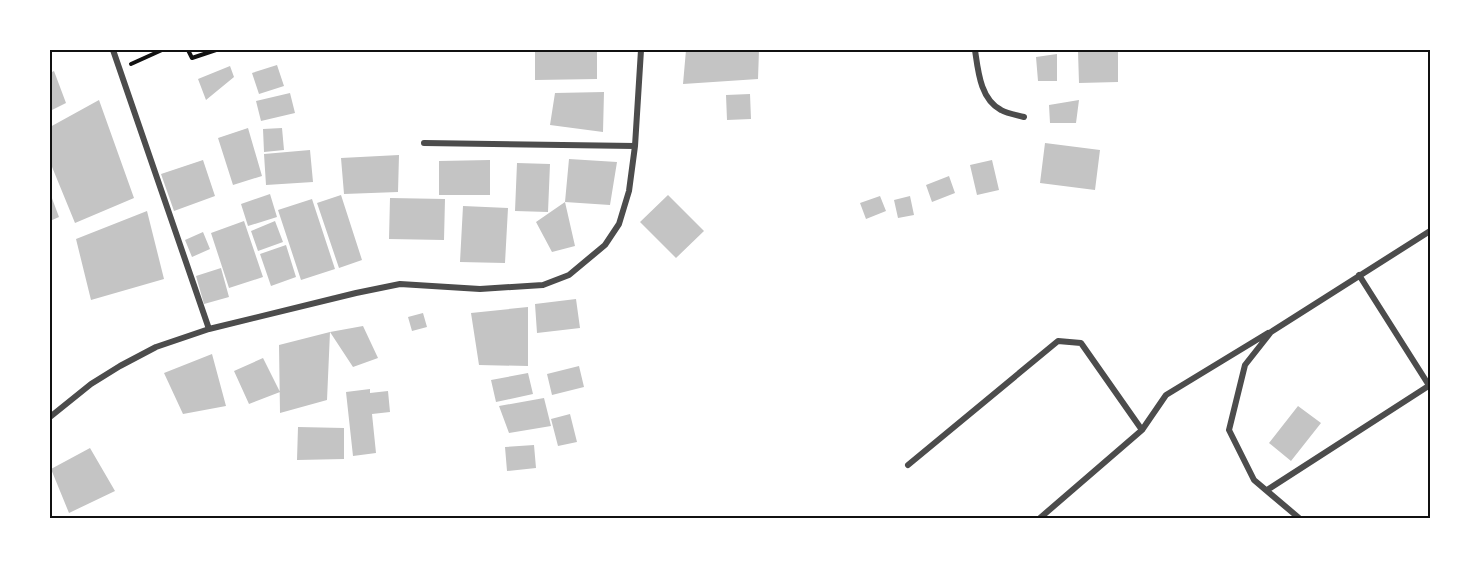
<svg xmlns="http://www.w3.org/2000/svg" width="1480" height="568" font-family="Signika,sans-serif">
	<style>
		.building { fill: #c4c4c4 }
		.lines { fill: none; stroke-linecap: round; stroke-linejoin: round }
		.path { stroke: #111; stroke-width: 4 }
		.minor { stroke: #4c4c4c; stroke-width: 6 }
		.neatline { fill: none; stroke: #111; stroke-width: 2 }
	</style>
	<rect width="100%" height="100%" fill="#fff"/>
	<!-- building -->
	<path class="building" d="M535,50H597V79L535,80Z
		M686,50H759L758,79L683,84Z
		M1118,50V82L1079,83L1078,51Z
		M1057,54V81H1038L1036,57Z
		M277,65L284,86L259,94L252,73Z
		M230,66L234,77L206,100L198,79Z
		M54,71L66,103L50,111V73Z
		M604,92L603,132L550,125L555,93Z
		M290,93L295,113L261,121L256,101Z
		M750,94L751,119L727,120L726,95Z
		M99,100L134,198L75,223L50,162V127Z
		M1079,100L1076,123H1050L1049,105Z
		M248,128L262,176L233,185L218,138Z
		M282,128L284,150L264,152L263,129Z
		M1045,143L1100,150L1095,190L1040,183Z
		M310,150L313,182L266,185L264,154Z
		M399,155L398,192L344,194L341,158Z
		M569,159L617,162L610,205L565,202Z
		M203,160L215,196L174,211L161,174Z
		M490,160V195H439V161Z
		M992,160L999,190L977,195L970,165Z
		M517,163L550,164L548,212L515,211Z
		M949,176L955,193L932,202L926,185Z
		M50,193L59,217L50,221Z
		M270,194L277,217L248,226L241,204Z
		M341,195L362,260L339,268L317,203Z
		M668,195L704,231L676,258L640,222Z
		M880,196L886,211L866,219L860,203Z
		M910,196L914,215L898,218L894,200Z
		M390,198L445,199L444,240L389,239Z
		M312,199L335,269L301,280L278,210Z
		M565,202L575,246L552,252L536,222Z
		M463,206L508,208L505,263L460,262Z
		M147,211L164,279L91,300L76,239Z
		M244,221L263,277L229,288L211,233Z
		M275,221L283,242L258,251L251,231Z
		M203,232L210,249L192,257L185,240Z
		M286,245L296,277L271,286L260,254Z
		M221,268L229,297L204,304L196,276Z
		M576,299L580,328L537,333L535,304Z
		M528,307V366L479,365L471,313Z
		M423,313L427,327L412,331L408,317Z
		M363,326L378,358L353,367L330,332Z
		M330,332L327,400L280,413L279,345Z
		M212,354L226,406L183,414L164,373Z
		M263,358L280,392L249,404L234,371Z
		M579,366L584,387L552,395L547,374Z
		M528,373L533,394L496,402L491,380Z
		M370,389V393L388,391L390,412L372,414L376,453L353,456L346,392Z
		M544,398L551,426L509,433L499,406Z
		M1298,406L1321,423L1291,461L1269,443Z
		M570,414L577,442L558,446L551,419Z
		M298,427L344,428V459L297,460Z
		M534,445L536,468L507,471L505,447Z
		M90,448L115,491L69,513L51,469Z"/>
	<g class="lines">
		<!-- path -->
		<path class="path" d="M188,50L192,58L216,50
			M131,64L162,50"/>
		<!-- minor -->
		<path class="minor" d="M113,50L209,329
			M975,50C978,70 980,99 1001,110C1008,114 1017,115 1024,117
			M424,143L635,146
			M1359,275L1430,387
			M50,417L91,384L120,366L156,347L209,329L356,293L400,284L480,289L543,285L569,275L605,245L619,224L629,191L635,146L641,50
			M908,465L1058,341L1081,343L1142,430
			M1267,490L1430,385
			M1040,518L1142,430L1166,395L1268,333
			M1299,518L1254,480L1229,430L1245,365L1271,332L1430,231"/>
	</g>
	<!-- border -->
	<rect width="1480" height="568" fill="none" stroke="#ffffff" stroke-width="102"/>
	<rect x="51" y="51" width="1378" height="466" class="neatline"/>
</svg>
